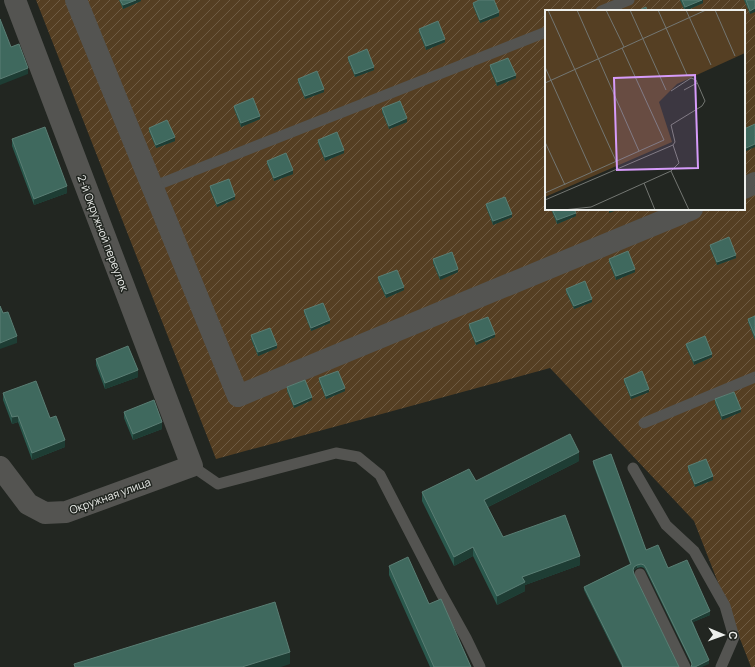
<svg xmlns="http://www.w3.org/2000/svg" width="755" height="667" font-family="Manrope,sans-serif">
	<style>
		.garden { fill: url(#garden-furrows); fill-rule: evenodd }
		.lines { fill: none; stroke-linecap: round; stroke-linejoin: round }
		.lane { stroke: #545451; stroke-width: 11 }
		.street { stroke: #545451; stroke-width: 22 }
		.wall { fill: #2a584d }
		.shaded-wall { fill: #1e3d34 }
		.building { fill: #3f695e; stroke: #5a7e74 }
		.labels { text-anchor: middle; stroke-width: 3; stroke-linejoin: round; paint-order: stroke }
		.street-label { font-size: 11px; fill: #edefec; stroke: #222621 }
		.inset-road { fill: none; stroke: #737672; stroke-width: 1 }
		.view { fill: #d69bfa; fill-opacity: 0.15; stroke: #d69bfa; stroke-width: 2 }
		.inset-edge { fill: none; stroke: #edefec; stroke-width: 2 }
	</style>
	<defs>
		<pattern id="garden-furrows" width="10" height="10" patternUnits="userSpaceOnUse"><rect width="10" height="10" fill="#553f23"/><path d="M-1 1l2-2M0 10L10 0M9 11l2-2" fill="none" stroke="#6e5b43"/></pattern>
	</defs>
	<rect width="100%" height="100%" fill="#222621"/>
	<!-- garden -->
	<path class="garden" d="M36,0H755V667H751L694,521L550,368L216,459ZM546,11H744V209H546Z"/>
	<g class="lines">
		<!-- lane -->
		<path class="lane" d="M601,11L629,0
			M152,187L546,32
			M644,423L755,377
			M192,466L218,484L336,453L358,457L380,475L441,593L466,638L480,667
			M633,468L666,525L694,551L725,606L734,637L721,667
			M640,574L685,667"/>
		<!-- street -->
		<path class="street" d="M76,0L238,396L692,209
			M744,188L755,183
			M0,467L28,504L45,513L66,512L192,466L15,0"/>
	</g>
	<!-- wall -->
	<path class="wall" d="M119,0H141V1L123,9Z
		M680,0H703V3L685,11Z
		M744,0H755L750,14Z
		M473,3L499,16L480,23L473,6Z
		M419,29L445,42L426,50L419,32Z
		M348,57L374,70L355,77L348,60Z
		M490,65L516,78L497,86L490,69Z
		M298,79L324,92L305,99L298,82Z
		M234,106L260,119L241,127L234,109Z
		M382,108L407,122L389,129L382,112Z
		M149,128L175,141L156,148L149,131Z
		M12,139L67,193L34,205L12,146Z
		M318,140L344,153L325,161L318,143Z
		M267,161L293,174L274,181L267,164Z
		M210,186L235,199L217,207L210,190Z
		M486,204L512,217L493,225L486,207Z
		M551,209H574L576,216L557,224Z
		M710,245L736,258L717,265L710,248Z
		M433,259L458,272L440,280L433,263Z
		M609,259L635,272L616,280L609,262Z
		M378,277L404,290L386,298L378,280Z
		M566,289L592,302L574,309L566,292Z
		M304,310L330,323L311,331L304,313Z
		M755,316V340L748,322V319Z
		M469,324L495,337L476,345L469,328Z
		M251,335L277,348L258,356L251,339Z
		M686,344L712,357L694,365L686,347Z
		M96,359L138,377L105,389L96,365Z
		M319,378L345,391L326,399L319,381Z
		M624,379L649,392L631,399L624,382Z
		M287,387L312,400L294,408L287,391Z
		M3,393L50,418L65,447L32,460L18,422L12,424L3,400Z
		M715,399L741,412L722,420L715,403Z
		M124,412L162,429L133,440L124,418Z
		M579,461L488,507L503,537L580,565L525,585V591L497,605L473,556L454,566L422,501V492Z
		M593,461L646,550L668,568L710,615L693,622L709,664L692,665L646,571L644,568L641,567L637,568L634,570V574L679,667H622L584,590V587L630,564L593,464Z
		M688,466L713,480L695,487L688,470Z
		M389,566L429,604L471,667H430L389,575Z"/>
	<!-- shaded-wall -->
	<path class="shaded-wall" d="M136,0H141V1L123,9V5Z
		M702,0H703V3L685,11V7Z
		M755,8V12L750,14V11Z
		M499,12V16L480,23V20Z
		M445,39V42L426,50V46Z
		M374,67V70L355,77V74Z
		M28,68V74L0,85V79Z
		M516,75V78L497,86V82Z
		M324,89V92L305,99V96Z
		M260,116V119L241,127V123Z
		M407,118V122L389,129V126Z
		M175,137V141L156,148V145Z
		M755,144V147L744,152V149Z
		M344,150V153L325,161V157Z
		M293,170V174L274,181V178Z
		M67,186V193L34,205V199Z
		M235,196V199L217,207V204Z
		M612,209H620L609,213V210Z
		M576,213V216L557,224V220Z
		M512,214V217L493,225V221Z
		M736,255V258L717,265V262Z
		M458,269V272L440,280V276Z
		M635,269V272L616,280V276Z
		M404,287V290L386,298V294Z
		M592,299V302L574,309V306Z
		M330,320V323L311,331V328Z
		M495,334V337L476,345V342Z
		M17,336V343L0,349V343Z
		M277,345V348L258,356V352Z
		M712,354V357L694,365V361Z
		M138,370V377L105,389V383Z
		M345,388V391L326,399V396Z
		M649,389V392L631,399V396Z
		M312,397V400L294,408V405Z
		M741,409V412L722,420V416Z
		M18,416V422L12,424V417Z
		M162,422V429L133,440V434Z
		M65,440V447L32,460V453Z
		M579,452V461L484,509V500Z
		M713,476V480L695,487V484Z
		M473,547V556L454,566V557Z
		M580,556V565L525,585V591L497,605V596L522,577Z
		M637,565V568L634,570L633,573V570L634,567Z
		M710,611V615L691,623V620Z
		M290,652V664L281,667H242Z
		M709,660V664L702,667H695Z"/>
	<!-- building -->
	<path class="building" d="M120,0H136L123,5Z
		M479,0H494L499,12L480,20L473,3Z
		M682,0H702L685,7Z
		M746,0H755V8L750,11Z
		M646,7L647,11H637Z
		M0,19L11,47L19,44L28,68L0,79Z
		M438,21L445,39L426,46L419,29Z
		M367,49L374,67L355,74L348,57Z
		M508,58L516,75L497,82L490,65Z
		M317,71L324,89L305,96L298,79Z
		M253,98L260,116L241,123L234,106Z
		M400,101L407,118L389,126L382,108Z
		M167,120L175,137L156,145L149,128Z
		M755,124V144L744,149V129Z
		M45,127L67,186L34,199L12,139Z
		M337,132L344,150L325,157L318,140Z
		M286,153L293,170L274,178L267,161Z
		M229,179L235,196L217,204L210,186Z
		M505,197L512,214L493,221L486,204Z
		M552,209H574L576,213L557,220Z
		M729,237L736,255L717,262L710,245Z
		M628,251L635,269L616,276L609,259Z
		M452,252L458,269L440,276L433,259Z
		M397,270L404,287L386,294L378,277Z
		M585,281L592,299L574,306L566,289Z
		M323,303L330,320L311,328L304,310Z
		M0,306L3,313L8,312L17,336L0,343Z
		M755,316V336L748,319Z
		M488,317L495,334L476,342L469,324Z
		M270,328L277,345L258,352L251,335Z
		M705,336L712,354L694,361L686,344Z
		M128,346L138,370L105,383L96,359Z
		M338,371L345,388L326,396L319,378Z
		M642,371L649,389L631,396L624,379Z
		M305,380L312,397L294,405L287,387Z
		M36,381L50,418L56,416L65,440L32,453L18,416L12,417L3,393Z
		M734,392L741,409L722,416L715,399Z
		M154,400L162,422L133,434L124,412Z
		M570,434L579,452L484,500L503,537L565,515L580,556L522,577L525,582L497,596L473,547L454,557L422,492L469,469L476,481Z
		M611,454L646,550L658,545L668,568L687,560L710,611L691,620L709,660L695,667H691L692,664L691,661L646,568L644,565L641,564L637,565L634,567L633,570L634,574L679,667H622L623,666L584,587L631,564L593,461Z
		M706,459L713,476L695,484L688,466Z
		M408,557L429,604L441,599L471,667H434L389,566Z
		M275,602L290,652L242,667H75L74,664Z"/>
	<g class="labels">
		<!-- street labels -->
		<g class="street-label">
			<text transform="translate(103 233) rotate(69)" y="4">2-й Окружной переулок</text>
			<text transform="translate(110 496) rotate(-20)" y="4">Окружная улица</text>
		</g>
	</g>
	<!-- overview -->
	<g transform="translate(545 10)">
		<rect width="200" height="200" fill="#222621"/>
		<path d="M0,0H200V43L132,74L114,92L127,132L0,187Z" fill="#553f23"/>
		<path class="inset-road" d="M3,0L71,151M32,0L94,141M61,0L79,37M85,0L121,80M113,0L142,65M141,0L166,55M170,0L190,46M0,57L47,162M0,73L161,0M139,80L152,73M126,81L146,68L151,70L160,91L157,96L126,115L130,132L128,135M0,132L20,175M126,161L144,200M99,173L110,200M0,183L119,130L77,38M0,190L128,135M18,200L46,197L126,161L134,153L128,135"/>
		<path class="view" d="M150,65L153,158L72,160L69,68Z"/>
		<rect width="200" height="200" class="inset-edge"/>
	</g>
	<!-- north arrow -->
	<g transform="translate(723 635) rotate(92)" stroke="#222621" stroke-width="3" paint-order="stroke">
	<path d="M0-3L7 15L0 10L-7 15Z" fill="#edefec"/>
	<text y="-6" font-size="11" font-weight="bold" text-anchor="middle" fill="#edefec">С</text>
	</g>
</svg>
